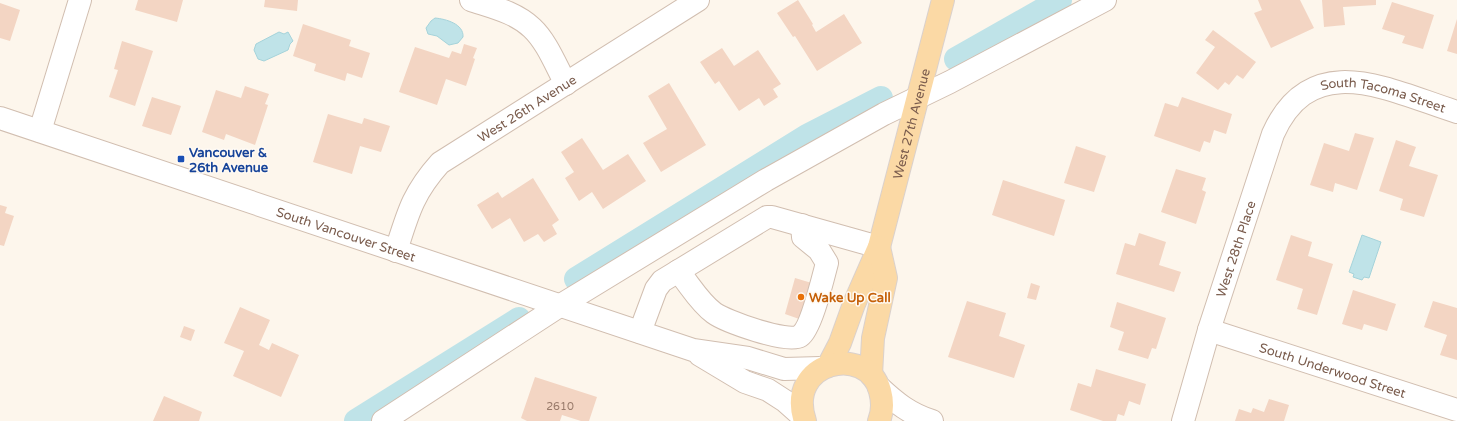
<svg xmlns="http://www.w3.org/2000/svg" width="1457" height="421" font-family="'Varela Round',sans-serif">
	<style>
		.water { fill: #bfe3e8; stroke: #a5d3da }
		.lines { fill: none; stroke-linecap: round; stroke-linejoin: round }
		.canal { stroke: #bfe3e8; stroke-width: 24 }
		.building { fill: #f3d5c3 }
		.minor-casing { stroke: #d1beb0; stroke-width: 24 }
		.major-casing { stroke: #dad1cd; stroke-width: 24 }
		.minor { stroke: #fff; stroke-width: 22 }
		.major { stroke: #fbd9a5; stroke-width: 22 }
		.transit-dot { fill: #1a4fb4; stroke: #fffaf3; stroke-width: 1.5 }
		.food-dot { fill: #e8710a; stroke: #fffaf3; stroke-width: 1.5 }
		.labels { text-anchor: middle; stroke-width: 3; stroke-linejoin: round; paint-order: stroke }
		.number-label { font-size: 11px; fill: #987a6a }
		.street-label { font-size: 13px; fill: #7a5c4d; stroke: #fffaf3 }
		.transit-label { font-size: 13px; font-weight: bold; fill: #164399; stroke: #fffaf3; text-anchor: start }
		.food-label { font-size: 13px; font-weight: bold; fill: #c56008; stroke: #fffaf3; text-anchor: start }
	</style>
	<rect width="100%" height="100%" fill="#fdf6ec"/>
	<!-- water -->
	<path class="water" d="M435,18C446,19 464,24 463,37L458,43L449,45L437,36L428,34L426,28L431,21Z
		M279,32L284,34L288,32L293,41L290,44L288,50L264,61L258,59L254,50L256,44Z
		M1362,235L1381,242L1369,278L1364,277L1362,280L1353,277L1354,274L1349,272Z"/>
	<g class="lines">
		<!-- canal -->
		<path class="canal" d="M956,59L1060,0
			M576,279L807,136L881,98
			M356,421L519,319"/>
	</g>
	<!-- building -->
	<path class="building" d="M138,0H183L177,22L135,10Z
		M265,0H298L297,11L264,7Z
		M798,0L813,24L812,25L816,32L844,14L862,43L817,71L795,36L793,37L777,13Z
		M1258,0H1300L1314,28L1271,48L1254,13L1262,10Z
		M1322,0H1376V5L1343,7L1345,25L1324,27Z
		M1392,2L1434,15L1423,49L1402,43L1405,36L1382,29Z
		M0,3L20,10L10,41L0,38Z
		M1457,19V54L1447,51Z
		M303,24L351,40L349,46L370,53L362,78L347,73L345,81L314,71L316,64L293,56Z
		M1213,30L1256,62L1243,79L1237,75L1229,85L1225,82L1218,90L1196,73L1215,47L1205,40Z
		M122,41L153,51L135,106L109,97L118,70L114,69Z
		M464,44L477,48L473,58L475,59L466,86L446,79L437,105L399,92L415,47L449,58L452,51L461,54Z
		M722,48L734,66L758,50L781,84L773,89L778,97L764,106L759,98L739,111L719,81L715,84L700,62Z
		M669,83L706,145L661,172L643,143L667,129L648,96Z
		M245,86L269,94L265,104L268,105L255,145L226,134L224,140L202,132L216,90L241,98Z
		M152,97L181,106L171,135L142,126Z
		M1182,97L1232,114L1226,134L1214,130L1210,143L1204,141L1200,152L1154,136L1165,103L1178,107Z
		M328,114L362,124L364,118L390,126L381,152L360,146L352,174L313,162Z
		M1355,133L1374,138L1357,190L1335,183L1333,192L1310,185L1324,143L1349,151Z
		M582,138L603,170L628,154L646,181L603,209L592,192L579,201L565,178L574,172L561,152Z
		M1396,140L1416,147L1409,166L1438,175L1424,217L1400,210L1403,199L1379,191Z
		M1076,146L1106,156L1094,192L1064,183Z
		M1176,169L1206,178L1202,190L1206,192L1196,224L1161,212Z
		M533,178L559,220L552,225L557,234L544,242L538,234L524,242L510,218L492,229L477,205L498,192L502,198Z
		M1003,180L1065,200L1054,236L992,215Z
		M0,205L7,207L5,213L14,216L4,246L0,245Z
		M1139,233L1166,242L1159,265L1181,272L1174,292L1116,274L1125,243L1135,246Z
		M1291,235L1312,242L1308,256L1333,264L1317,315L1297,309L1303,289L1276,280Z
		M795,278L815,284L802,320L785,314Z
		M1031,283L1040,286L1036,300L1027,298Z
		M1353,290L1396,304L1387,331L1364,324L1362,330L1342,324Z
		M967,301L1006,313L999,336L1025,345L1014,378L948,357Z
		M1433,301L1457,308V360L1440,355L1447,335L1424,327Z
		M1117,302L1166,318L1156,349L1152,348L1148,359L1118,350L1124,332L1110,327Z
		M240,307L270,320L259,345L269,350L272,343L299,355L281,397L233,376L244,351L224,343Z
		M184,326L195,330L191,341L180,337Z
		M1096,369L1146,384L1140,405L1129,401L1124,416L1118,414L1116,421H1103L1070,410L1078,383L1091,387Z
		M535,377L597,397L589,421H581L562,415L560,421H527L521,418Z
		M164,396L202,412L199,421H153Z
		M1269,399L1289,405L1284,421H1235L1239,409L1251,413L1253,408L1264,412Z"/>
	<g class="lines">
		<defs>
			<g id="minor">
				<path d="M471,0C492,7 515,12 532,28C547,42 556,66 566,84"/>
				<path id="s1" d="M0,118L693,350L748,358L784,369L821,368"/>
				<path d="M40,131L80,0"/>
				<path id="s2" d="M396,251C408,213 413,193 440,163L698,0"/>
				<path d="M678,271C690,285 699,302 714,313C725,321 788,344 800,336C811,329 823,278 827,263L819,250L803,237L802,225"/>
				<path id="s3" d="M1209,330L1457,410"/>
				<path d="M640,332L656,289L662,281L767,217H772L879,247"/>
				<path d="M700,355L745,382L768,390L785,401L803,417"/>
				<path d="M879,387C896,403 910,414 932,421"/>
				<path d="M383,421L561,305L766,180L884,114L950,82L1105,0"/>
				<path id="s4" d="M1183,421L1209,330L1273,134C1312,47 1390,91 1457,112"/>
			</g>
			<g id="major">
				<path id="s5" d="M828,366L840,343L854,304L879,247L943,0"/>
				<path d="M871,375L873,338L886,278L879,247"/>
				<path d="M805,421C785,361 867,343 880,391C883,402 883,411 879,421"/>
			</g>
		</defs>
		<!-- minor casing -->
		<use href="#minor" class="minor-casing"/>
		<!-- major casing -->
		<use href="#major" class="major-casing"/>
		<!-- minor -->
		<use href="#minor" class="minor"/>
		<!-- major -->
		<use href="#major" class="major"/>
	</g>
	<!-- markers -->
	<rect class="transit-dot" x="177" y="155" width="8" height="8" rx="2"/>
	<circle class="food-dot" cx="801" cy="297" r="4"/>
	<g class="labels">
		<!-- number labels -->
		<g class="number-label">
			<text x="560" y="410">2610</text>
		</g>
		<!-- street labels -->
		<g class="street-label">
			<text dy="5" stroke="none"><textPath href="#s4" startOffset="435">South Tacoma Street</textPath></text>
			<text dy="5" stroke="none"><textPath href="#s2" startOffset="202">West 26th Avenue</textPath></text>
			<text dy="5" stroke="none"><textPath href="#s5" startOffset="257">West 27th Avenue</textPath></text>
			<text dy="5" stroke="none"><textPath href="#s1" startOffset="365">South Vancouver Street</textPath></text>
			<text dy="5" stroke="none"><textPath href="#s4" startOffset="180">West 28th Place</textPath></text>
			<text dy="5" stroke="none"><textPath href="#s3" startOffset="130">South Underwood Street</textPath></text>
		</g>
		<!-- transit labels -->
		<g class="transit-label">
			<text x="189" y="157">Vancouver &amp;<tspan x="189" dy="15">26th Avenue</tspan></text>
		</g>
		<!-- food labels -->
		<g class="food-label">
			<text x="809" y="302">Wake Up Call</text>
		</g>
	</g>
</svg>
